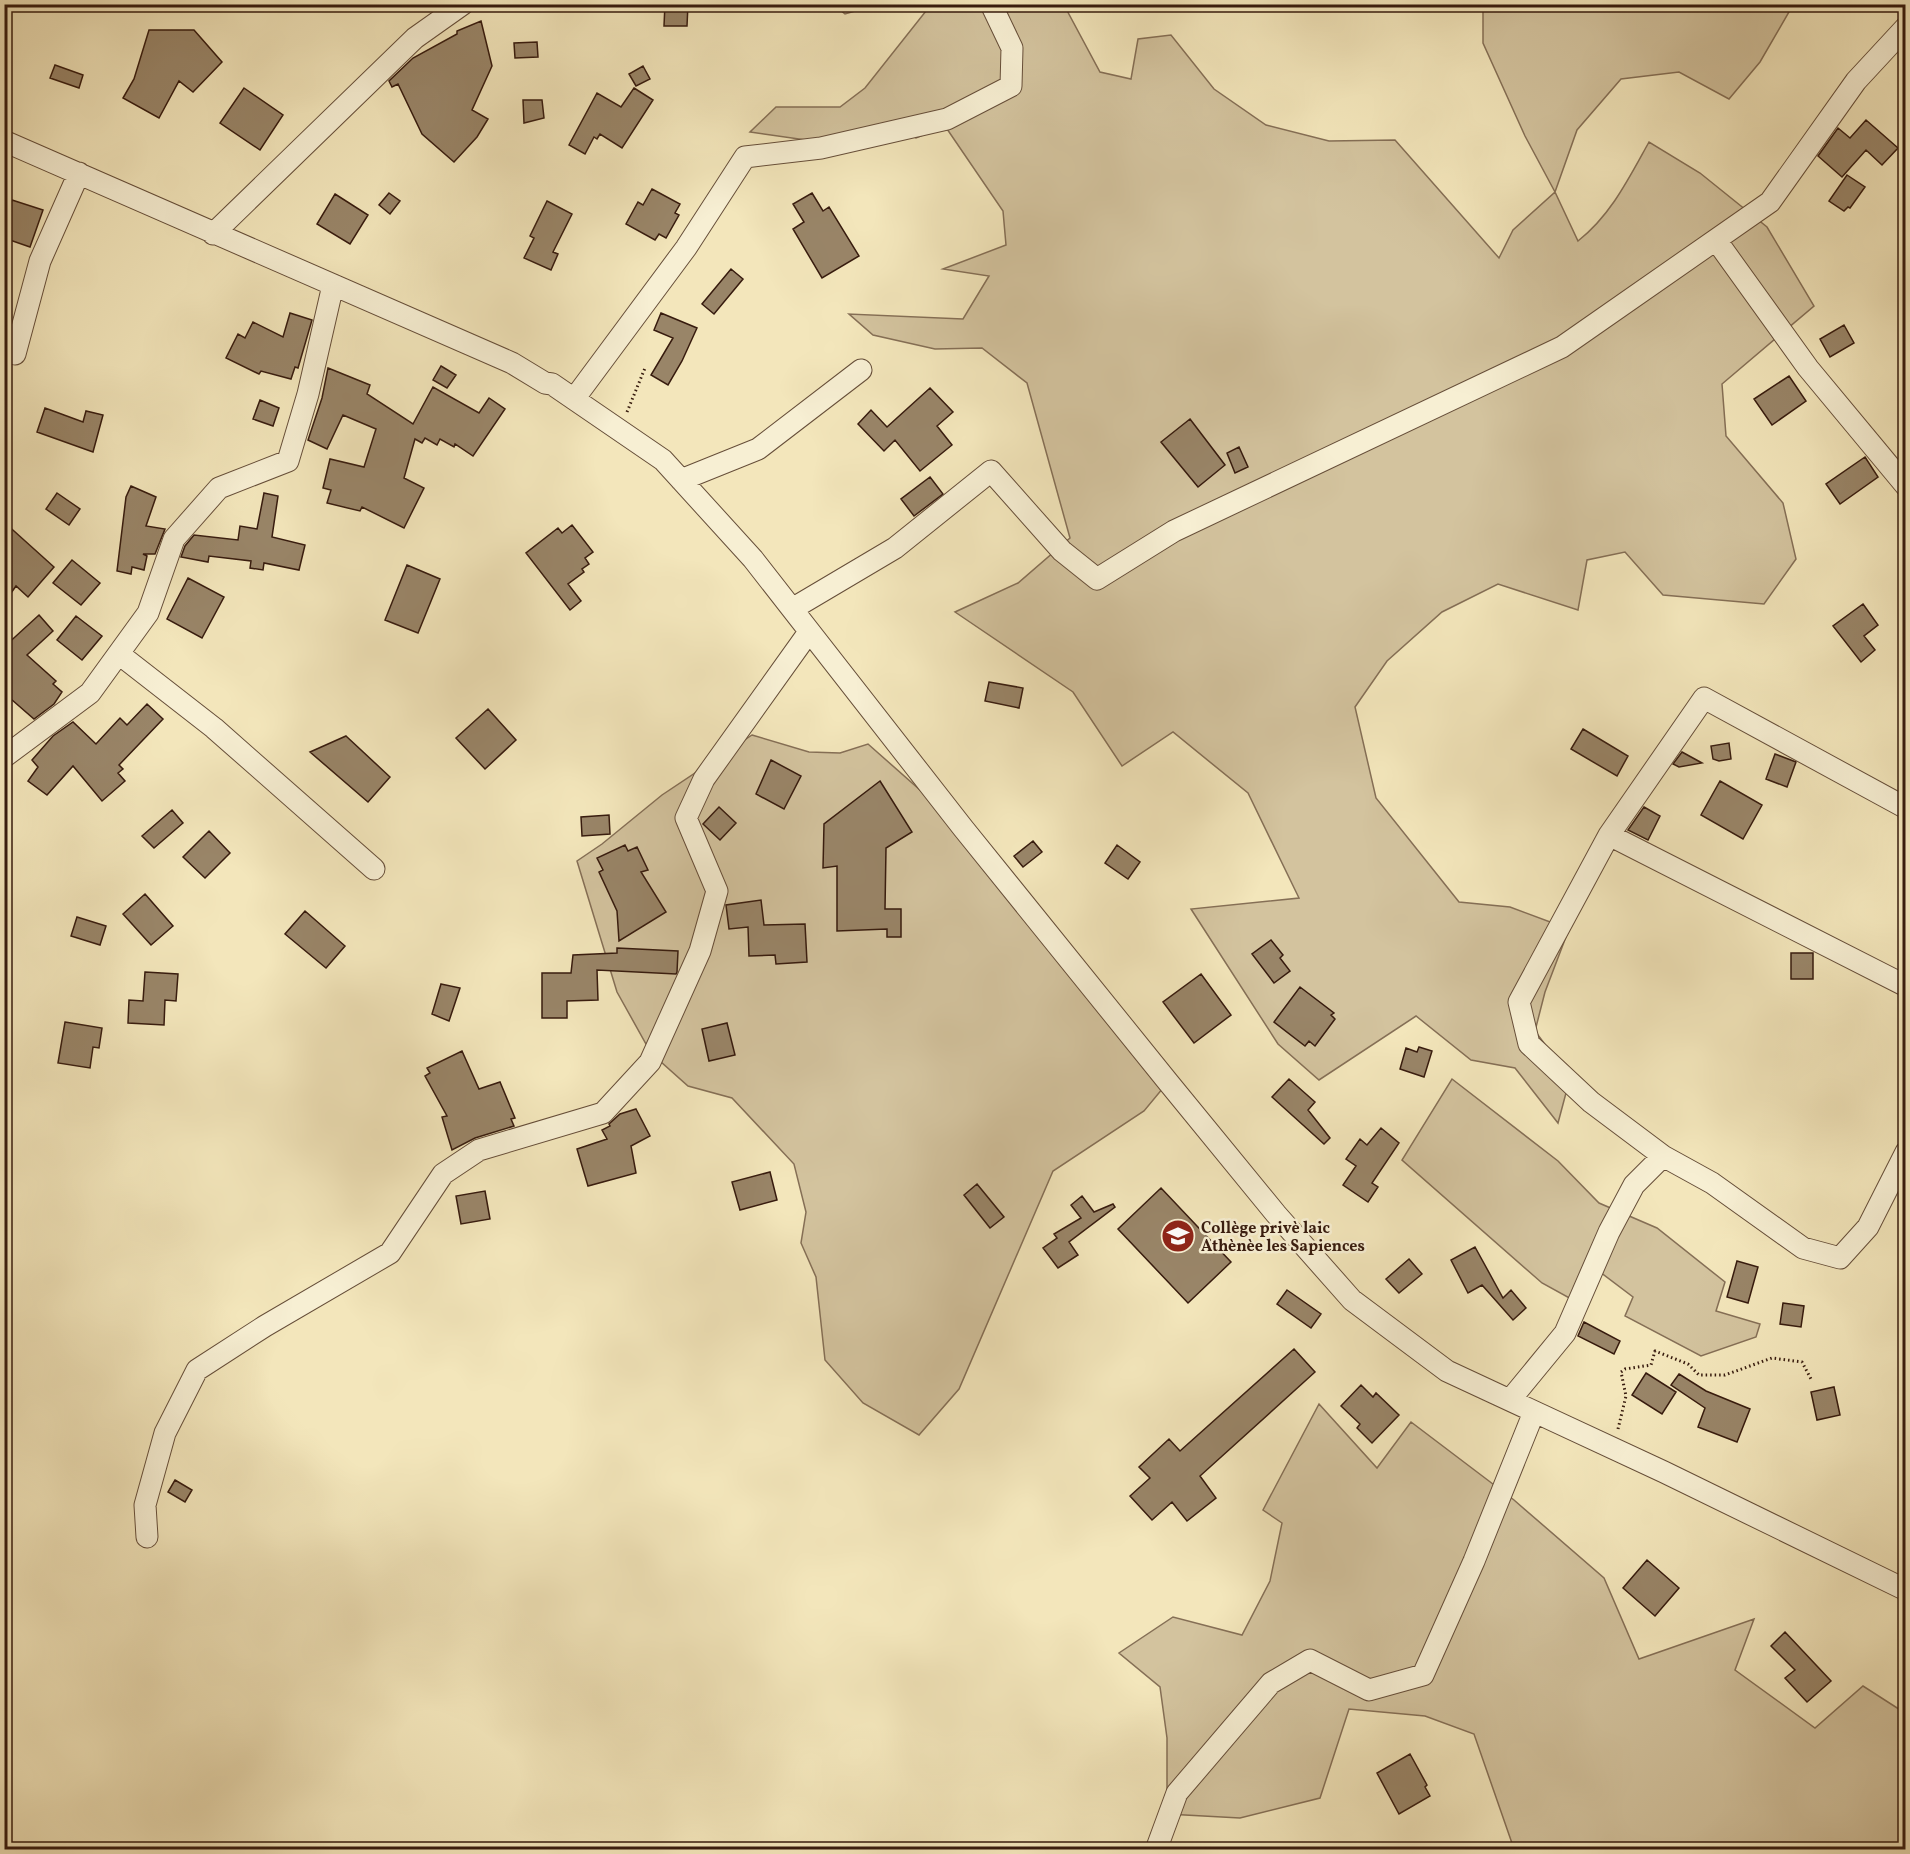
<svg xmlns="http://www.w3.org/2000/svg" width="1910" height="1854" font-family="Vollkorn,serif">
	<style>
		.green { fill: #d3c39e; stroke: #856f56; stroke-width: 1.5 }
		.building { fill: #998568; stroke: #371b0e; stroke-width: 1.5 }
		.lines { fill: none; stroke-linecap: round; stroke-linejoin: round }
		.minor-casing { stroke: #664e39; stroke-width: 23 }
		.path { stroke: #371b0e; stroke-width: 3; stroke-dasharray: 1.5 3; stroke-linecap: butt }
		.minor { stroke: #f7efd3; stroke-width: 21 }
		.labels { text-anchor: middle; stroke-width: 5; stroke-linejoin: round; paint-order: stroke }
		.poi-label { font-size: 16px; font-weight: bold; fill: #371b0e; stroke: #f7efd3; text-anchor: start }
	</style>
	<rect width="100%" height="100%" fill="#f3e6bb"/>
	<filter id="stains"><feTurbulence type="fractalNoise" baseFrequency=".00333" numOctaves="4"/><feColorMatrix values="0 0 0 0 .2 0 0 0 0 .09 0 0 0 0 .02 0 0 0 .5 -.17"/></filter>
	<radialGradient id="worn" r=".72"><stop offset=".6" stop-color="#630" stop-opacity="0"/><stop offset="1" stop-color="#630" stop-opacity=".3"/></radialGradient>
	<!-- green -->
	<path class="green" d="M834,5H876L845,14Z
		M926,5H1064L1100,72L1131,79L1138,39L1171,35L1214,89L1266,125L1329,141L1395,140L1499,258L1513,230L1555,192L1525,136L1483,43V12L1487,5H1793L1760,62L1729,99L1679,72L1621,79L1577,130L1555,192L1578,241C1611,215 1629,178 1649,142L1700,173L1767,227L1814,306L1722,384L1726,436L1783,503L1796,559L1764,604L1663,595L1625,552L1587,560L1578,610L1498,584L1442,612L1387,661L1355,707L1376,798L1459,902L1510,907L1569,929L1545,992L1535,1031L1570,1078L1558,1123L1515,1068L1471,1060L1416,1016L1319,1080L1278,1044L1191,909L1299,898L1248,793L1173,732L1122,766L1073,692L955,612L1018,583L1070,538L1027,383L982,348L935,349L873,335L849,314L963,319L989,276L943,269L1006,245L1003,211L945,126L916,138L887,124L813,141L750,132L776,107H840L865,88L926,11Z
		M752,735L809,752L840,753L868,744L963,828L1168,1082L1144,1111L1053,1171L959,1389L919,1435L863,1403L825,1360L816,1277L801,1243L806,1212L794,1164L732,1098L688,1086L651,1053L617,992L577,861L602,844L662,795Z
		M1452,1079L1558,1161L1599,1203L1657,1228L1725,1282L1716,1311L1760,1324L1756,1337L1701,1356L1625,1316L1633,1297L1596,1269L1573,1300L1542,1283L1402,1160Z
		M1319,1404L1377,1468L1411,1422L1514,1500L1604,1578L1639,1659L1754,1619L1735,1670L1815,1728L1863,1686L1905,1713V1849H1514L1474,1734L1425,1716L1349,1709L1320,1798L1240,1818L1167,1814V1738L1160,1687L1119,1653L1173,1617L1242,1635L1270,1581L1282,1523L1263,1510Z"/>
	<!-- building -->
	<path class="building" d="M665,4H688L687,26H664Z
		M481,21L492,66L472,110L488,119L477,137L454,162L422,134L398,84L392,87L389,81L413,58L457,34V31Z
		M149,30H194L222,62L193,92L179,81L159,118L123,98L134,79Z
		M537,42L538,57L515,58L514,43Z
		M55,65L83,75L79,88L50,78Z
		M643,66L650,79L636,86L629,74Z
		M244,88L283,115L260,150L220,123Z
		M634,88L653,100L622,148L600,134L597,139L594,137L585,154L569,145L597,93L621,107Z
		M523,100H542L544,118L524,123Z
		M1866,120L1898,148L1882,165L1866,150L1842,177L1818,156L1838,128L1850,138Z
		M1847,175L1865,187L1850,208L1848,207L1844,211L1829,201Z
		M652,189L680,204L675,213L679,215L666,238L659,234L655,240L626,224L638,202L643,205Z
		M389,193L400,201L390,214L379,205Z
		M812,193L823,211L829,207L859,256L822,278L793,229L804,222L793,204Z
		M335,194L368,215L350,244L317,224Z
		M12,200L43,210L30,247L4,238V223Z
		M547,201L572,214L553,252L558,254L551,270L524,258L534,238L530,236Z
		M731,269L743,279L714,314L702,304Z
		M290,313L312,320L298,368L295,367L291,379L261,371L259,374L226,358L238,334L245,338L253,322L283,337Z
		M661,313L697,328L682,361L668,385L651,375L673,338L654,330Z
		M1844,325L1854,343L1830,357L1820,339Z
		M441,366L456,375L447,388L433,380Z
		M328,368L370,385L367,394L413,424L433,387L479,413L489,398L505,409L473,456L455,444L454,447L440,439L437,445L425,438L422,443L415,439L404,478L424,488L404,528L362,507L360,511L327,503L331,490L323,488L330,459L364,467L376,429L343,415L327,449L308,440L322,398Z
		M1789,376L1806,401L1772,425L1754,399Z
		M930,388L953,412L937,426L952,445L920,471L895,440L884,451L858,424L871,410L887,427Z
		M260,400L279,408L273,426L253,419Z
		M45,408L83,422L86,411L103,415L93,452L37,432Z
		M1190,419L1225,465L1198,487L1161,442Z
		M1239,447L1248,467L1235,473L1227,453Z
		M1865,457L1878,477L1840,504L1826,484Z
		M930,477L943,494L914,516L901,499Z
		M131,486L156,497L146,526L165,529L155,554H143L147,556L144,570L132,567L131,574L117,571L126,497Z
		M57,493L80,509L69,525L46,509Z
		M264,493L278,496L272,537L305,545L299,570L264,563L263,570L250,568L251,561L209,556L208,562L181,557L185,546L194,535L238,540L240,526L257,529Z
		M4,522L54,567L28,597L16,586L4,603Z
		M572,525L593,552L585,558L589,564L582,569L584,572L568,584L581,601L570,610L526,553L558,528L562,533Z
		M72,560L100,583L81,605L53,583Z
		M407,565L440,579L418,633L385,620Z
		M188,578L224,597L202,638L167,619Z
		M1863,604L1878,625L1864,636L1875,650L1861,662L1833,626Z
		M39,615L53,631L27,655L56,681L53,684L62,692L54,704L34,719L4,693V647Z
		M76,616L102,636L82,660L57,640Z
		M989,682L1023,688L1019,708L985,701Z
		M147,704L163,719L119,765L123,769L118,773L125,781L102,801L73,766L47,795L28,781L38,767L32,760L53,736L73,722L96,744L120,718L127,725Z
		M488,709L516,740L485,769L456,738Z
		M1583,729L1628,756L1617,776L1571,749Z
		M346,736L390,777L368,802L310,752Z
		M1729,743L1731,759L1719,761L1713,759L1711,746Z
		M1682,752L1702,763L1679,767L1673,764Z
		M1775,754L1796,762L1787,787L1766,779Z
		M771,760L801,776L784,809L756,794Z
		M880,781L912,832L886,848L885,909H901V937H887V929L837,931V866L823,868L824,824Z
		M1720,781L1762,805L1743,839L1701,815Z
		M719,807L736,823L720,840L703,824Z
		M1644,807L1660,816L1648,840L1628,830Z
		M172,810L183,823L154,848L142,836Z
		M609,815L610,834L582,836L581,817Z
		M209,831L230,853L205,878L183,857Z
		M1033,841L1042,852L1023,867L1014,856Z
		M625,845L628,851L637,847L648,870L641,872L666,912L619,941L617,911L599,872L603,870L597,858Z
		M1117,845L1140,862L1128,879L1105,863Z
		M145,894L173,926L151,945L123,914Z
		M761,900L764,925L805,924L807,962L776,964L775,955L749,956L748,927L729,929L726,905Z
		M305,911L345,946L326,968L285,934Z
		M77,917L106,926L100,945L71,936Z
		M1271,940L1283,955L1280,958L1290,971L1274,983L1252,954Z
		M617,948L678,951L677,972L676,974L597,970L598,1000L567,1001V1018H542V973H571L573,955L617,953Z
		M1791,953H1813V979H1791Z
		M145,972L178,974L176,1001L165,1000L164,1025L128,1023L129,1000L143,1001Z
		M1201,974L1231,1015L1194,1043L1163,1002Z
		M441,984L460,988L449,1021L432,1014Z
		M1300,987L1334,1013L1331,1015L1335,1019L1315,1046L1309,1041L1305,1046L1274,1022Z
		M65,1022L102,1028L99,1048L93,1047L90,1068L58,1063Z
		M727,1023L735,1055L709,1061L702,1029Z
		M1419,1047L1432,1051L1424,1077L1400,1069L1406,1048L1417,1052Z
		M462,1051L479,1089L500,1082L515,1118L511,1119L514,1126L475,1138L452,1150L442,1117L447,1116L425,1076L430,1073L427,1068Z
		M1289,1079L1315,1102L1308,1110L1330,1138L1324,1144L1272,1097Z
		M636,1109L650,1136L631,1146L636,1173L588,1186L577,1149L607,1139L602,1130L610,1126L609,1124L620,1114Z
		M1381,1128L1399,1143L1372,1183L1378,1187L1368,1202L1343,1185L1356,1166L1346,1159L1360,1139L1367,1145Z
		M770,1172L777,1200L740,1210L732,1182Z
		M977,1184L1004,1217L990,1228L964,1195Z
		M1161,1188L1231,1262L1188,1303L1118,1229Z
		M485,1191L490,1219L461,1224L456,1196Z
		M1082,1196L1094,1212L1113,1204L1115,1207L1069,1242L1078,1255L1058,1268L1043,1248L1057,1238L1054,1234L1081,1218L1071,1205Z
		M1475,1247L1503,1298L1511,1290L1526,1308L1513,1320L1482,1285L1468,1293L1451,1260Z
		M1409,1259L1422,1274L1399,1293L1386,1279Z
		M1737,1261L1758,1267L1748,1303L1727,1297Z
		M1287,1290L1321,1314L1311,1328L1277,1304Z
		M1783,1303L1804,1306L1801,1327L1780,1324Z
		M1584,1322L1620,1341L1614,1354L1578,1336Z
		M1294,1349L1315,1372L1200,1476L1216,1498L1187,1521L1172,1502L1152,1520L1130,1496L1150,1478L1139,1467L1169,1439L1180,1451Z
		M1646,1373L1676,1392L1662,1414L1632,1395Z
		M1679,1374L1706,1391L1750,1409L1737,1442L1698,1427L1705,1408L1671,1385Z
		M1361,1385L1373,1397L1376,1393L1399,1415L1372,1443L1357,1428L1360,1424L1341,1406Z
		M1834,1387L1840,1415L1817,1420L1811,1392Z
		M175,1480L192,1490L185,1502L168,1492Z
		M1647,1560L1679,1588L1655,1616L1623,1588Z
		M1785,1632L1831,1681L1807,1702L1785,1678L1795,1670L1771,1646Z
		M1410,1754L1427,1785L1425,1787L1430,1796L1399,1814L1377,1773Z"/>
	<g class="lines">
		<defs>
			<path id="minor" d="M4,141L512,363L545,383L552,384L663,460L753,559L963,828L1168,1082L1276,1214L1352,1300L1447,1371L1664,1472L1906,1590
				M213,234L415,38L463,4
				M1716,240L1808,368L1906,486
				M15,354L40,261L79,173
				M574,399L686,248L745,157L821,148L947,119L1011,86L1012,48L991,4
				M681,480L758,449L861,370
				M792,609L895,548L991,471L1062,551L1097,579L1174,531L1562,347L1770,202L1856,81L1906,27
				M119,654L214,728L374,869
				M4,757L90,693L148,613L174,539L219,488L288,461L308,394L333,285
				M1609,835L1906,986
				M1663,1156L1591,1102L1529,1044L1519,1002L1609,835L1704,698L1906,808
				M1510,1400L1565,1333L1609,1232L1634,1185L1663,1156L1712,1183L1803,1248L1840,1258L1868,1227L1906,1152
				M147,1537L145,1505L165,1433L197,1370L265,1326L390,1253L443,1174L479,1150L603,1113L650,1062L700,951L717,891L686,818L704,779L809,632
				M1156,1850L1177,1793L1271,1683L1310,1660L1369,1690L1423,1675L1474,1561L1534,1412"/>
		</defs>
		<!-- minor casing -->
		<use href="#minor" class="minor-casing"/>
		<!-- path -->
		<path class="path" d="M627,412L645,368
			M1618,1429L1626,1396L1621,1372L1625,1369L1651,1365L1655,1351L1688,1364L1699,1375H1725L1772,1358L1802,1362L1811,1379"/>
		<!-- minor -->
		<use href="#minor" class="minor"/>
	</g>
	<!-- icons -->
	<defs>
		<symbol id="school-disc" viewBox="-11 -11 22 22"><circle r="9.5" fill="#8f2418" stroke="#f7efd3"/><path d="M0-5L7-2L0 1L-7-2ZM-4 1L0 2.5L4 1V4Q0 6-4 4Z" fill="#fff"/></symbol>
	</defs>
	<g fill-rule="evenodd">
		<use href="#school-disc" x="1159" y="1217" width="38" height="38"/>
	</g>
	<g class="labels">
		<!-- poi labels -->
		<g class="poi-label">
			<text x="1201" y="1233">Collège privè laic<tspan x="1201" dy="18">Athènèe les Sapiences</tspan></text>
		</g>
	</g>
	<!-- margin -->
	<rect width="1910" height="1854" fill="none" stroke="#f3e6bb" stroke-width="24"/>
	<rect x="6" y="6" width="1898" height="1842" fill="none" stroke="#371b0e" stroke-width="3"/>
	<rect x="12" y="12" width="1886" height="1830" fill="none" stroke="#371b0e" stroke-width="1.5"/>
	<rect width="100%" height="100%" filter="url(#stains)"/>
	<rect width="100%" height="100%" fill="url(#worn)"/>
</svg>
